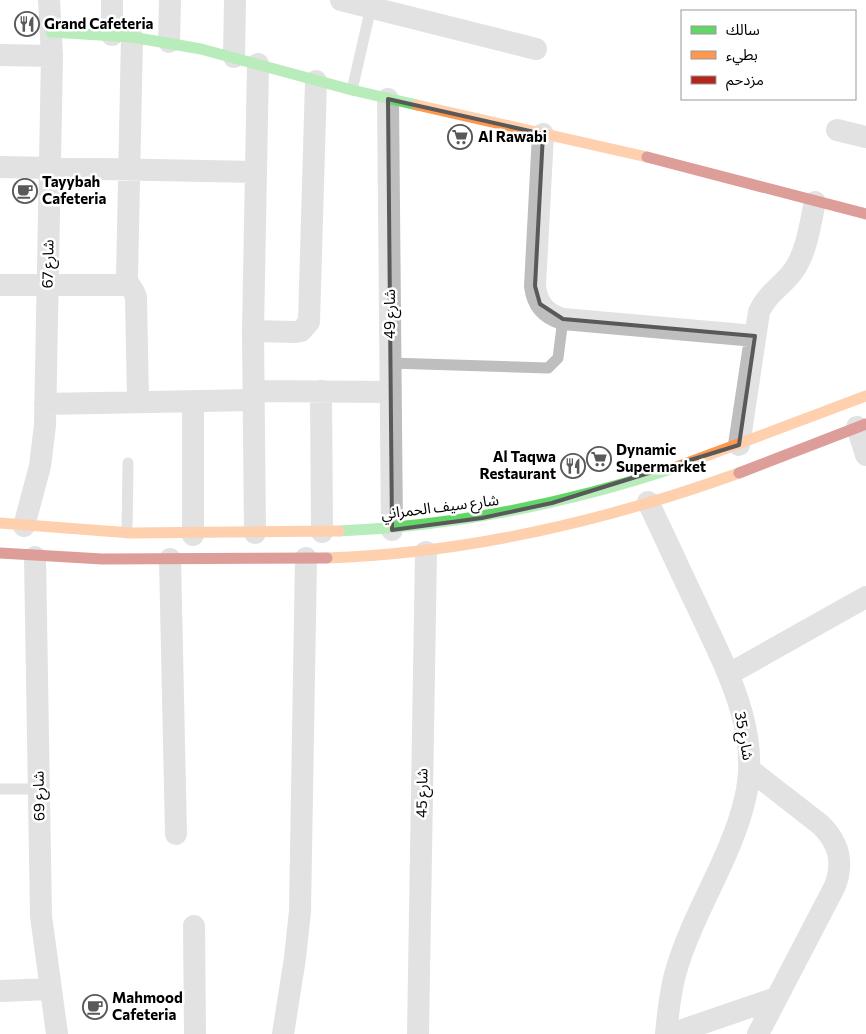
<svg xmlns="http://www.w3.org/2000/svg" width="866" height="1034" font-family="Commissioner,'Noto Sans Arabic',sans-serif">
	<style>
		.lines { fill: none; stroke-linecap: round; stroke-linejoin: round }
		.lane { stroke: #bebebe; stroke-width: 11 }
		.street { stroke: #bebebe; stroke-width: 22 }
		.fast { stroke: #63d668; stroke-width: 11 }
		.slow { stroke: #ff974d; stroke-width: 11 }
		.jam { stroke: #b3261e; stroke-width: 11 }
		.marked { fill: none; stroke: #595959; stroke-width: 4; stroke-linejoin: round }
		.labels { text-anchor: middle; stroke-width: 5; stroke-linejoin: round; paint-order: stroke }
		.poi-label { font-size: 15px; font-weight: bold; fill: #000; stroke: #fff; text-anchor: start }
		.street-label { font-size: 15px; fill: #000; stroke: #fff }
	</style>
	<rect width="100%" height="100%" fill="#fff"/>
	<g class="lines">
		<!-- lane -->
		<path class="lane" d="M352,90L371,7
			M390,363L548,368L558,358L563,319
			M127,533L128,463
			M0,789H39"/>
		<!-- street -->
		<path class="street" d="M341,0L536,49
			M112,35V0
			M132,37L127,278C127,286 135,289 136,298L138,402
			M169,42L170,0
			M0,55L52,56
			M234,57L235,0
			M388,99L392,530
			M837,130L866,137
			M543,134L535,286C537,304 546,314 563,319L755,336
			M0,167L256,172
			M0,285H129
			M253,331L295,332L301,331L309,322L316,81
			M254,391L390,392
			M321,391L322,532
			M45,404L254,400
			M857,427L866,455
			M739,445L759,312C767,293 783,286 794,270C807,251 810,224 815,202
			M648,502C665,537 681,573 698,608C725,667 762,732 745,799C731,859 693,912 676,971C670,991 668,1013 666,1034
			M24,526L40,466L45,425L52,56L49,0
			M255,533L253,331L258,64
			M193,535V401
			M35,557L41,916L57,1034
			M170,559L176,834
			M729,674L866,597
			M749,769L821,825C839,843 844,862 835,886L758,1034
			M194,926L195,1034
			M0,991L51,989
			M283,1034L295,958L300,911L306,558
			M418,1034L426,552
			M671,1034L776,998"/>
		<!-- fast -->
		<path class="fast" d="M51,32L132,37L201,49L352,90L417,105
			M339,531C455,526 565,504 674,468"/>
		<!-- slow -->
		<path class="slow" d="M417,105L647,157
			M674,468L866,396
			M0,523L131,533L339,531
			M327,558C469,553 606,521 739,473"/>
		<!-- jam -->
		<path class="jam" d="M647,157L866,214
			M739,473L866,424
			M0,553L102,559L327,558"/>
	</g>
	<!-- marked area -->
	<path d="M0 0H866V1034H0ZM388,99L543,134L535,286L540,304L563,319L755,336L739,445L552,503L482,518L392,530Z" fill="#fff" fill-opacity=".55" fill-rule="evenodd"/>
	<path class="marked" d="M388,99L543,134L535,286L540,304L563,319L755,336L739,445L552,503L482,518L392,530Z"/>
	<!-- icons -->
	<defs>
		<symbol id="restaurant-ring" viewBox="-11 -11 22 22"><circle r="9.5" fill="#fff" stroke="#595959" stroke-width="1.5"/><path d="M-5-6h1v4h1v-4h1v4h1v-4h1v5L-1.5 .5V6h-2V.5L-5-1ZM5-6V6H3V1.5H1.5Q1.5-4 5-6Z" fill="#595959"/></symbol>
		<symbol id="supermarket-ring" viewBox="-11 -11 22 22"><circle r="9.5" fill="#fff" stroke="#595959" stroke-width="1.5"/><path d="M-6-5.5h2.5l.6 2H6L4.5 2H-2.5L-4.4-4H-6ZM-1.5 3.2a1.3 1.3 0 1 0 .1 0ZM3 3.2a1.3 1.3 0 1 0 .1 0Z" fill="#595959"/></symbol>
		<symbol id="cafe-ring" viewBox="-11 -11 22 22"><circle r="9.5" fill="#fff" stroke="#595959" stroke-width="1.5"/><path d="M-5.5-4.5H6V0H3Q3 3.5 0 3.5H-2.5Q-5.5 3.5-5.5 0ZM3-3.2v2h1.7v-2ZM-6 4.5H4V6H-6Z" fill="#595959"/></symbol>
	</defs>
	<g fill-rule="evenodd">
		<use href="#restaurant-ring" x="13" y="10" width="28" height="28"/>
		<use href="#supermarket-ring" x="446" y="123" width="28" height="28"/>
		<use href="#cafe-ring" x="11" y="177" width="28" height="28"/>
		<use href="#supermarket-ring" x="585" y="445" width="28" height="28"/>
		<use href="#restaurant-ring" x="559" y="452" width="28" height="28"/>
		<use href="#cafe-ring" x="81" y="993" width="28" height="28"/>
	</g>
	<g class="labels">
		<!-- poi labels -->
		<g class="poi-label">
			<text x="44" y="29">Grand Cafeteria</text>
			<text x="478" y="142">Al Rawabi</text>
			<text x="42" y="187">Tayybah<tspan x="42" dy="17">Cafeteria</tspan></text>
			<text x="616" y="455">Dynamic<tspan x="616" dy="17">Supermarket</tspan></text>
			<text x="556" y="462" text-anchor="end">Al Taqwa<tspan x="556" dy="17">Restaurant</tspan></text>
			<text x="112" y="1003">Mahmood<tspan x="112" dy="17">Cafeteria</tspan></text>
		</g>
		<!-- street labels -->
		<g class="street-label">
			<text transform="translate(48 264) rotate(-89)" y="5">شارع 67</text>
			<text transform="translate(390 314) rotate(-90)" y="5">شارع 49</text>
			<text transform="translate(440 507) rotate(-7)" y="5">شارع سيف الحمراني</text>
			<text transform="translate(744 736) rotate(80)" y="5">شارع 35</text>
			<text transform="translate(422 793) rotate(-89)" y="5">شارع 45</text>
			<text transform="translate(39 796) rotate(-91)" y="5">شارع 69</text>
		</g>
	</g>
	<!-- legend -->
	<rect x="681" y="10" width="175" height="90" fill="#ffffff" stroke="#999999"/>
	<rect x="691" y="26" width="25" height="8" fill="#63d668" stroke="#999999"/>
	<text x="726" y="35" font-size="15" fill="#000000">سالك</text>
	<rect x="691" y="51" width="25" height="8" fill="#ff974d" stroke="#999999"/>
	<text x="726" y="60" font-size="15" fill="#000000">بطيء</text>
	<rect x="691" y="76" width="25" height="8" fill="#b3261e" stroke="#999999"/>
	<text x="726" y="85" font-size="15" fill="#000000">مزدحم</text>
</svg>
